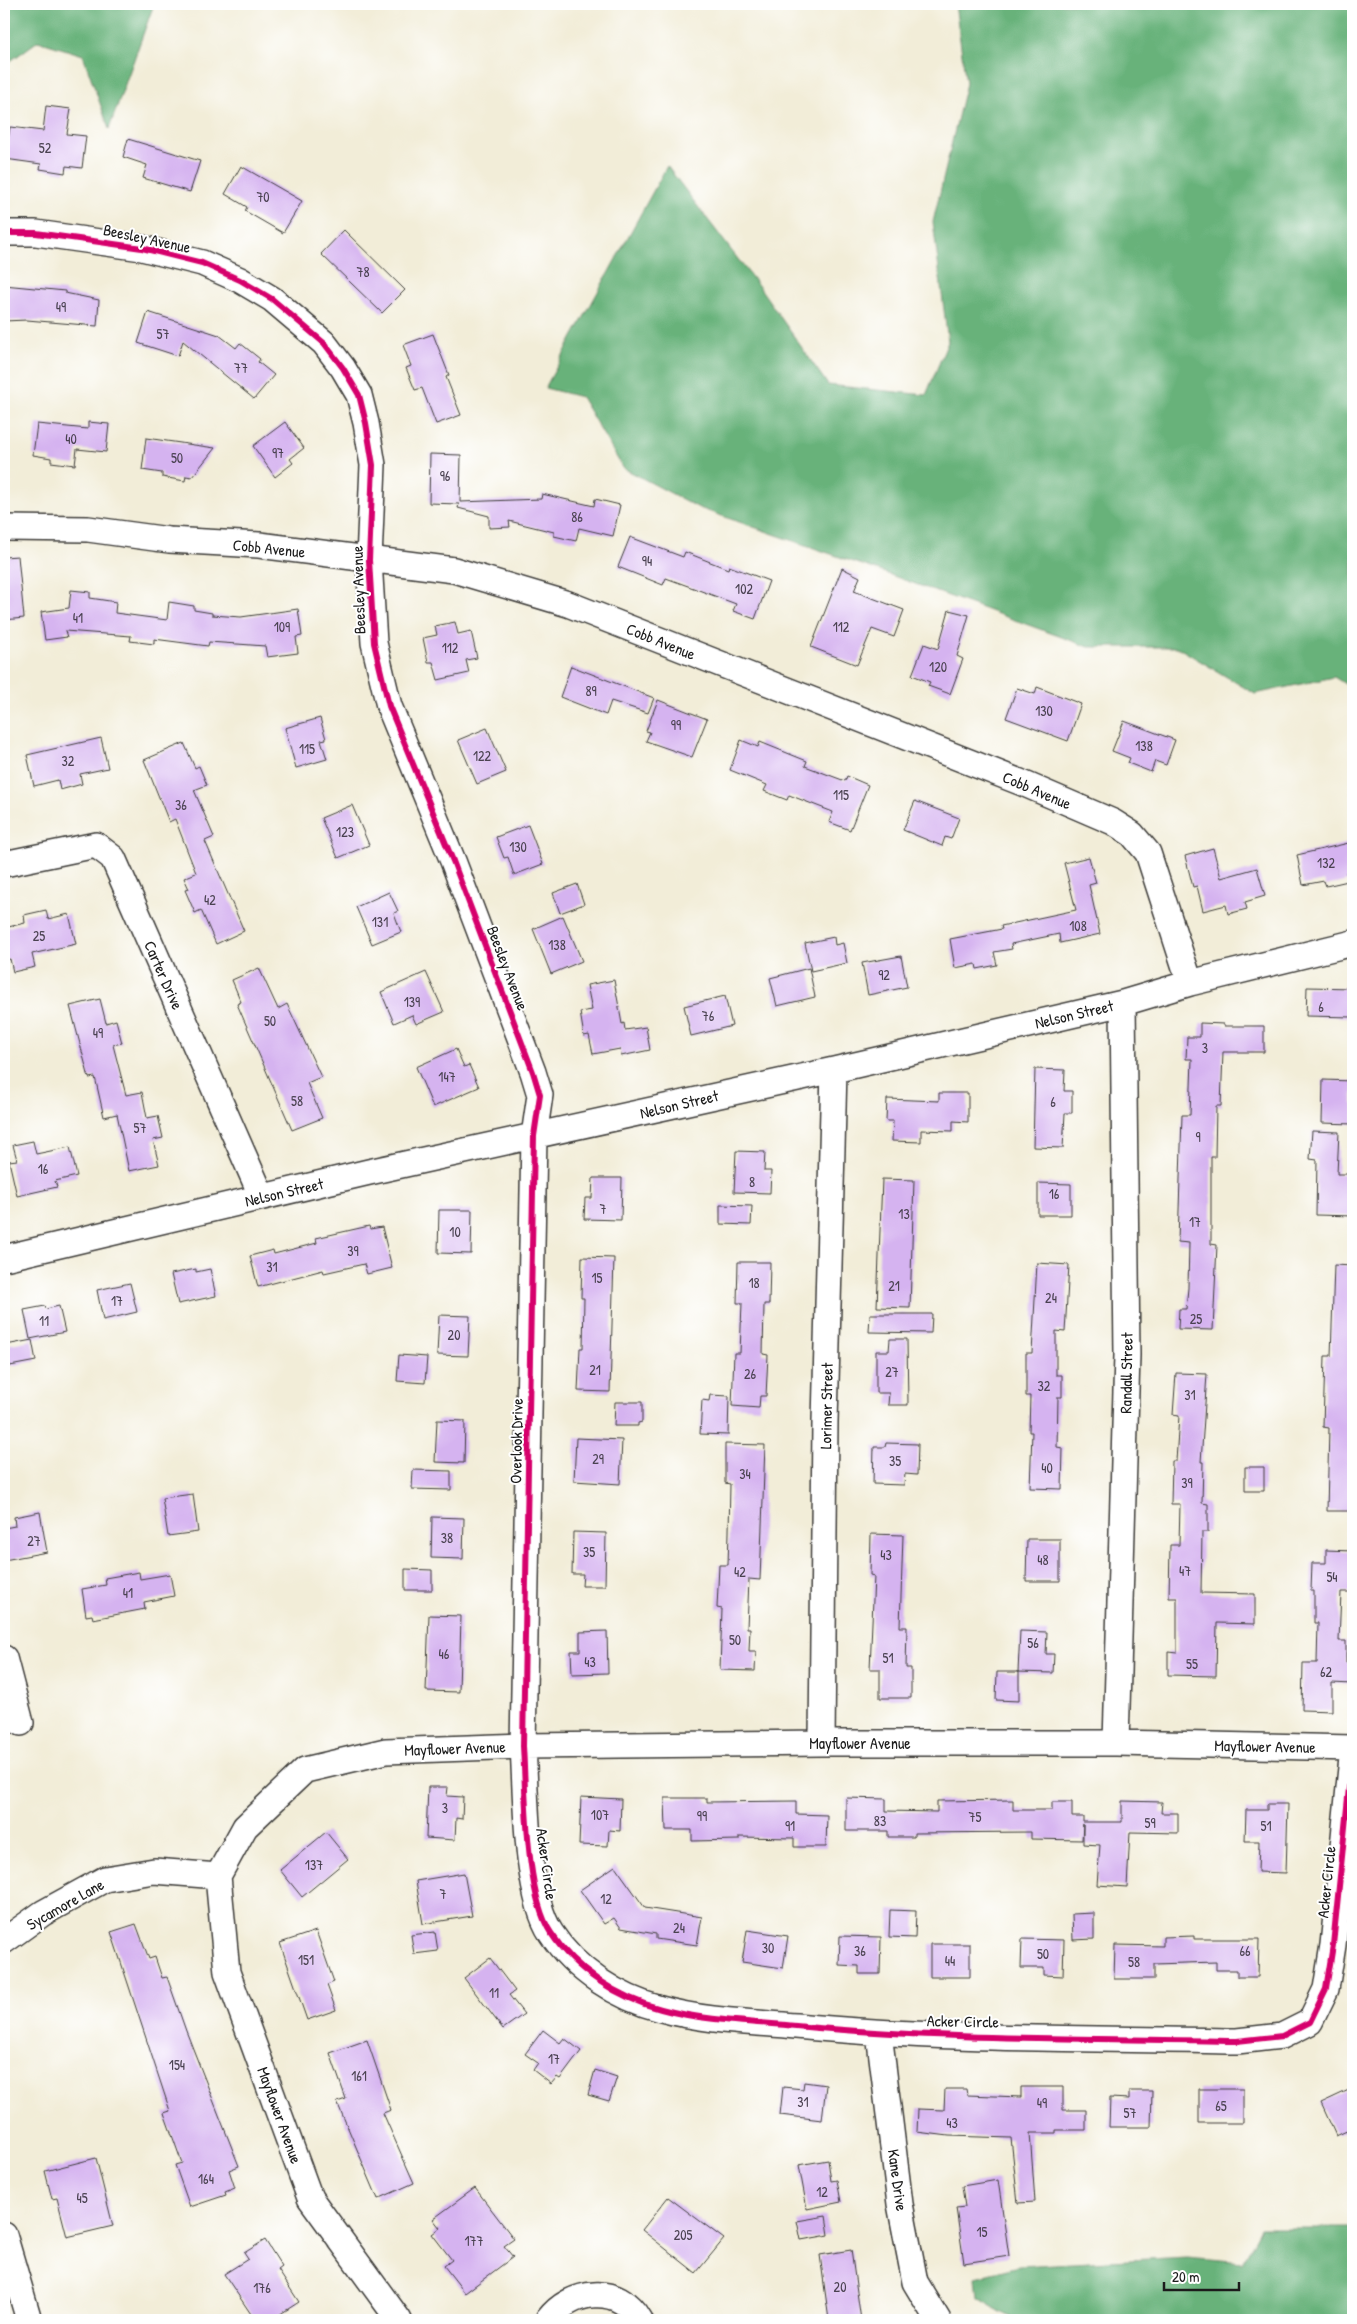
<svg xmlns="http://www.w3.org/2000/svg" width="1357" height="2324" font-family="'Patrick Hand',sans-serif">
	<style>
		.forest { fill: #68b27a; stroke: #42674b }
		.building { fill: #d5b3f0 }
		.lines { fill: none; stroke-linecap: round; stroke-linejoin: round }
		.minor-casing { stroke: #3c3b38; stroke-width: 28 }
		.minor { stroke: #fff; stroke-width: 25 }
		.cycleway-casing { stroke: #fff; stroke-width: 9 }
		.cycleway { stroke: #d6006c; stroke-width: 6 }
		.labels { text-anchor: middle; stroke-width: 4; stroke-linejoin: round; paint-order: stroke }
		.number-label { font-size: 14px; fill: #4a4251 }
		.street-label { font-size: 16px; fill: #1c1c1c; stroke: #fff }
	</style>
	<rect width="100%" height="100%" fill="#fff"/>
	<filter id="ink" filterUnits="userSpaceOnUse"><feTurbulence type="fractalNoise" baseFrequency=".02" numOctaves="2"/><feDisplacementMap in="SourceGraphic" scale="10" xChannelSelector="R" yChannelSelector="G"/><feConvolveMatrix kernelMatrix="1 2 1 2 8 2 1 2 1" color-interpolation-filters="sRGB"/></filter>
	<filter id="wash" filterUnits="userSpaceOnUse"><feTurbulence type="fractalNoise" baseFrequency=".0096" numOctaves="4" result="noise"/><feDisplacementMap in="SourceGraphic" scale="20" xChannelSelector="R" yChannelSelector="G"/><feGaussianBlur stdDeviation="1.12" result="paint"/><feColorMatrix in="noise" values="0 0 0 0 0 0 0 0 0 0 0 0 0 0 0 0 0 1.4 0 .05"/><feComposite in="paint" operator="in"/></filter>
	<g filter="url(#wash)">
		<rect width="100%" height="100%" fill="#f2edd8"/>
		<!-- forest -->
		<path class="forest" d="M4,4H154L109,129L83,55L38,41L9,62L4,55Z
			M955,4H1353V689L1334,677L1255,694L1177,647H1089L874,569L699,508L623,468L581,397L545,388L667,166L760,288L828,385L926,395L948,342L933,222L966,83Z
			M1261,2228H1353V2320H1014L978,2298L976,2277L1019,2266L1090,2262L1187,2257L1243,2262Z"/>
		<g id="blocks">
			<!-- building -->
			<path class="building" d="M46,106L71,109L67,134L86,136L82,168L66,166L65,173L40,169L41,164L5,159L10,127L43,131Z
				M128,139L200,161L190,192L143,178L147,165L123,157Z
				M241,166L302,201L283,233L245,211L247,207L225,194Z
				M344,230L405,290L382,313L321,254Z
				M4,285L65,291V293L99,300L97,326L27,320L4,321Z
				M148,312L219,335L236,348L240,343L260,359L258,362L274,375L254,399L183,341L178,356L138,343Z
				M433,334L449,375L446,377L461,415L436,424L422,388L415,390L406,368L411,366L403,345Z
				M88,422L109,424L106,452L77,449L75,465L51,462V458L33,455L37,424L88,429Z
				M285,422L304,448L290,459L293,463L275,477L253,446Z
				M146,438L215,448L192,477L186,476L185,481L162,477V473L142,470Z
				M430,454L461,455L460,502L541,499L542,494L594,506L595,499L620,505L613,536L579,528L576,541L554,536V532L509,521L510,527L489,528V516L458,508L459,504L429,503Z
				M630,537L683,557L685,552L728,569L729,566L769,581L755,619L733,611L736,604L688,586L666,578L663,585L618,567Z
				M18,556L24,618L4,620V557Z
				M842,568L860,577L854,591L904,610L894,637L872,629L857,665L811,647Z
				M71,590L90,592V598L116,602L115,613L167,620L169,602L194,606V610L212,613V615L241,617L298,609L302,636L296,637L298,653L267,657L265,646L209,642L208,646L154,639V644L130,641L131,636L65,631L67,637L45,640L41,612L69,608Z
				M949,610L969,615L957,656L963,659L950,694L928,686L930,682L912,675L924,644L938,649Z
				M455,622L458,634L471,631L477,658L466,660L469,673L438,680L433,662H428L423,638L437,635L435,626Z
				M571,666L654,698L648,713L611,701L606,715L560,697Z
				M1037,687L1081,704L1068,741L1006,718L1017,688L1035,694Z
				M658,700L707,719L692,757L646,741L650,732L646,731Z
				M320,718L326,739L321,740L327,759L296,768L285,728Z
				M1124,721L1175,740L1166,765L1155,761L1151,772L1128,763L1130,758L1112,751Z
				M487,728L506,772L477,784L458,740Z
				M101,738L108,768L80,774L82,784L60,790L58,780L34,786L27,755Z
				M741,740L758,747L760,742L807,761L805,766L845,781L847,776L868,785L850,830L829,822L833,812L789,795L787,800L764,791L767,785L730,770Z
				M184,743L195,768L199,766L207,785L194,790L214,837L205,841L244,931L216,944L201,910L195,913L185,890L189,889L184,878L196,873L175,819L169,822L144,760Z
				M915,801L959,818L951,839L945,837L942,846L903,830Z
				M352,805L369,845L338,858L321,818Z
				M528,825L543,864L514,875L508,857L504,858L496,837Z
				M1353,842V870L1346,872L1348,881L1326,886L1324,881L1303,885L1297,855Z
				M1213,848L1221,878L1257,868L1265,896L1245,902L1247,909L1228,914L1226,905L1203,911L1197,886L1193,887L1185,856Z
				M1089,857L1096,883L1089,885L1100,934L1060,943L1059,934L1011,944L1012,949L994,952L997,965L977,969L976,964L955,968L950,939L1002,929L1001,926L1076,910L1064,863Z
				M577,884L584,904L560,913L553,893Z
				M389,892L398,911L394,913L401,932L372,944L356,907Z
				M46,910L48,919L69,914L76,944L32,954L35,967L13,972L10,959L6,960L4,950V928L25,923L24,915Z
				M563,916L582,961L551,974L533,929Z
				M834,937L835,945L843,943L847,963L811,971L805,943Z
				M901,956L907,987L868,995L862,963Z
				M259,968L278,1009L287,1004L321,1077L307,1083L322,1118L292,1130L237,1004L241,1002L232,980Z
				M809,968L815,997L777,1006L770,978Z
				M426,972L444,1012L416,1024L412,1015L394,1023L381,992Z
				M614,980L622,1024L624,1023L625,1030L646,1027L650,1050L621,1056L620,1049L593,1054L589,1035L584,1036L580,1012L592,1010L587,985Z
				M1307,987L1353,988V1017L1306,1016Z
				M725,996L732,1026L691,1036L684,1006Z
				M100,999L106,1023L116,1020L122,1043L113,1045L126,1095L142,1092L147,1118L158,1116L163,1138L153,1140L159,1165L129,1171L117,1114L104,1117L95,1077L89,1078L70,1006Z
				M1200,1023L1224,1024V1026H1264V1052H1223L1221,1106H1216L1215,1157H1211V1244L1217,1245L1213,1330L1178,1329L1179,1309H1186L1188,1288L1189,1243L1178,1242L1182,1115H1190L1192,1059H1186L1187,1037H1200Z
				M456,1049L464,1067L469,1065L479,1087L433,1107L416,1067Z
				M1035,1069L1065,1070L1064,1091H1072V1113H1065L1063,1148L1033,1147Z
				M1323,1080L1353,1081V1124L1322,1123Z
				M939,1093H968V1122L953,1121V1131L921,1130V1142L892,1141L893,1121H886L887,1099L939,1101Z
				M1312,1131L1339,1132L1337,1174H1353V1216L1316,1215L1317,1160L1310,1159Z
				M33,1141L36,1154L70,1147L77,1176L55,1181L57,1187L17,1196L9,1161L17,1160L13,1145Z
				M736,1151L765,1152L764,1171H771L770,1193L734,1192Z
				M593,1178H622L621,1220L584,1219L585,1198H592Z
				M882,1179L914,1180L910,1308L877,1307Z
				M1038,1183L1071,1184V1215H1038Z
				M720,1205L752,1206L751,1225L720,1224Z
				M439,1210H472L471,1254L438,1253Z
				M369,1226L370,1229L382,1227L392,1268L367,1274L364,1264L324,1273L323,1270L258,1287L250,1256L273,1250L274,1254L317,1243L316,1238Z
				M582,1257L614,1258L610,1392L578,1391L580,1348H583L584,1298H581Z
				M738,1262H770L769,1304H764L763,1354L768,1355L766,1396H760L759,1408L732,1406L734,1353H740L742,1303H737Z
				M1037,1263L1069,1265L1065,1332L1056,1331V1375H1062V1397H1058L1057,1447L1063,1448L1062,1489L1030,1488L1032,1432H1029L1030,1396H1026V1353H1032Z
				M1334,1265L1353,1266V1511H1327L1329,1428L1323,1427L1325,1356H1331Z
				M196,1269V1272L210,1269L216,1296L178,1304L171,1274Z
				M130,1283L137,1312L103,1320L97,1290Z
				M45,1306L46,1309L59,1306L65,1332L30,1339L24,1310Z
				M870,1314H932L931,1333L869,1332Z
				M439,1315L470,1316L468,1356L437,1355Z
				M890,1339H907L908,1405H888L889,1393H876V1351H889Z
				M32,1340L36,1361L10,1366L6,1345Z
				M399,1355L427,1357L425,1383L397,1381Z
				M1176,1373L1207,1374L1201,1462H1203L1202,1503L1208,1504V1532H1202L1201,1593L1255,1594V1624L1217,1623L1216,1676L1168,1675V1652L1177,1653V1598H1169L1170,1545H1179L1180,1504H1171L1172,1461H1176L1179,1416L1173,1415Z
				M710,1395L729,1396L728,1435L700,1434L702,1400L709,1401Z
				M615,1402H642V1422L638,1423V1426H614Z
				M437,1420L465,1421L464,1463L435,1462Z
				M576,1438L622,1440L620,1484L574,1481Z
				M886,1443L918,1444L917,1475L905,1474L904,1485L873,1484L874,1447H885Z
				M725,1444L765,1445L760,1580L749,1579L747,1628H750L749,1651H756L755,1671L720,1670L722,1609L717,1608L719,1565H728L729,1532L730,1484L725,1483Z
				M1245,1467H1264V1491H1245Z
				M413,1470L451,1471V1490L412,1489Z
				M193,1494L198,1532L168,1536L162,1498Z
				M40,1512L47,1552L4,1560V1528L15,1526L14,1517Z
				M432,1517L464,1518L463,1559L431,1558Z
				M573,1532L606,1533L605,1586H582L583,1574H572Z
				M871,1534L903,1535L900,1627H907L906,1668H911V1698H880V1669H870L874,1576L870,1575Z
				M1027,1539H1060V1581H1026Z
				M1326,1550L1353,1551V1592H1341L1339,1641H1346V1663H1353L1352,1684L1332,1683V1711L1302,1710L1303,1663H1317L1318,1623H1314V1591H1311L1312,1563H1326Z
				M405,1569L432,1570V1590H405Z
				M139,1572L140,1579L170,1574L174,1596L144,1602L145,1609L93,1619L92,1615L86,1616L82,1589L106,1585L105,1578Z
				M429,1615L461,1616L459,1692L426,1691Z
				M607,1631L608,1673L572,1674L571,1651H580V1632Z
				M1020,1631L1047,1632L1046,1654H1054L1053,1673L1018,1672Z
				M997,1672H1019V1701L996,1700Z
				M428,1787H448L447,1796L463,1797L462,1819L456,1818L455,1840L426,1838Z
				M581,1797L621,1799L620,1831L609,1830L608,1846L579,1845Z
				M665,1798H707V1802L796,1801V1814L827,1815L826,1847H794V1838L739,1837V1840L692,1841V1830H666Z
				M846,1798L886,1799V1811L937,1812V1801L1013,1800V1810H1052V1802H1072V1817H1083V1822H1122V1801L1162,1802L1161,1813H1178V1833L1130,1832L1127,1887L1097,1885L1100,1845L1083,1844V1824L1082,1840L1031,1839V1832L914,1833V1837H888V1831H846Z
				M1267,1804H1288L1286,1873L1258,1872L1259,1841H1245L1246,1810H1267Z
				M326,1832L348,1859L302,1897L280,1870Z
				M615,1866L645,1908L702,1917L697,1945L656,1939V1934L621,1928L614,1918L604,1924L580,1890Z
				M464,1873L472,1916L423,1924L416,1881Z
				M890,1910L916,1911L915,1938L889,1937Z
				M1094,1913V1939L1073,1940L1072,1914Z
				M136,1924L149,1959L155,1957L162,1978L167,1977L186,2031L239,2166L229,2170L235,2188L225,2192L226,2195L190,2207L175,2165L182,2163L164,2113L170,2111L111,1932Z
				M747,1930L788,1936L783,1968L742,1962Z
				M316,1931L334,1982L327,1985L336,2010L307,2020L280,1943Z
				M435,1932L438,1951L414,1954L411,1935Z
				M840,1936L881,1937L880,1974H859V1966L839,1965Z
				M1194,1936V1939H1259L1258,1977H1237V1970H1216V1962L1154,1964V1979H1114L1115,1945L1163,1946V1937Z
				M1022,1939L1064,1940L1063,1976L1044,1975V1968H1021Z
				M930,1944H970V1977H930Z
				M490,1958L515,1991L509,1995L524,2014L503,2029L464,1978Z
				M543,2030L560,2043L564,2038L581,2051L560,2079L557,2077L551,2084L533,2070L538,2063L525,2054Z
				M367,2040L391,2110L383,2113L414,2183L378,2199L337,2102L346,2099L330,2053Z
				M595,2070L617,2077L609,2101L588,2095Z
				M804,2082L826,2085L822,2120L780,2115L783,2087L803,2089Z
				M1021,2087H1063V2110H1086V2130H1056V2133H1030L1035,2202L1018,2203L1011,2138L949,2136L917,2132L918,2109L944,2110L945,2089H966L967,2095L1021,2097Z
				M1353,2088V2128L1336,2136L1321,2103Z
				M1199,2089H1243V2123H1199Z
				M1129,2091H1152L1151,2127H1109L1110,2098L1129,2099Z
				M96,2158L113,2226L67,2237L57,2198L52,2199L45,2171Z
				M828,2160L831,2181L837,2180L841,2202L807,2209L799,2165Z
				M998,2180L1009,2256L964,2263L956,2208L965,2207L962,2186Z
				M475,2188L514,2239L504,2246L513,2257L465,2293L444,2266L452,2260L432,2234L440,2228L433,2219Z
				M668,2197L724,2239L696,2273L642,2230Z
				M826,2216L829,2235L801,2240L797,2221Z
				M265,2240L282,2267L278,2270L299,2302L271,2320H255L224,2274L248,2259L244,2253Z
				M851,2250L861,2320H829L820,2255Z"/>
		</g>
	</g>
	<g filter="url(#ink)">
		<use href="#blocks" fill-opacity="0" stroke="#3c3b38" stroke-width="1"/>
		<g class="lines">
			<defs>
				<path id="minor" d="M4,233H36L142,248L202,263L240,280L272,299L324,343L343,368L359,395L366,423L373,465L369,560L374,643L389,706L453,861L533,1072L540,1095L534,1136L523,1746C526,1793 525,1894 551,1933C575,1970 618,1998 661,2009C704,2021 752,2022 796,2026C942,2040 1090,2038 1237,2041L1282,2036L1310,2022L1326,1989L1333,1945L1353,1748
					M4,528L88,529L169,540L259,545L454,570L568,604L1020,782L1113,822L1132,834L1148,853L1190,983
					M4,864L96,845L113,858L262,1197
					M4,1258L369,1172L834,1070L1123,1003L1190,983L1353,943
					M4,1658L21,1723
					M822,1743L825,1422L834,1070
					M1116,1743L1127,1355L1123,1003
					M4,1941L43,1913L105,1879L154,1871L218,1876
					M879,2033L900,2204L915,2282L938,2320
					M4,2235L29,2320
					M399,2320L310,2198L227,1972L218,1876L245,1827L305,1770L386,1751L523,1746L822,1743H1116L1353,1748
					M548,2320C570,2290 619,2283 639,2320"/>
			</defs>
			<!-- minor casing -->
			<use href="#minor" class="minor-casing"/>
			<!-- minor -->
			<use href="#minor" class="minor"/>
			<defs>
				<path id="cycleway" d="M4,233H36L142,248L202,263L240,280L272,299L324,343L343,368L359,395L366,423L373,465L369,560L374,643L389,706L453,861L533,1072L540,1095L534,1136L523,1746C526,1793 525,1894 551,1933C575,1970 618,1998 661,2009C704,2021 752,2022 796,2026C942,2040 1090,2038 1237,2041L1282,2036L1310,2022L1326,1989L1333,1945L1353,1748"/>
			</defs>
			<!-- cycleway casing -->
			<use href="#cycleway" class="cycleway-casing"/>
			<!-- cycleway -->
			<use href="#cycleway" class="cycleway"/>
		</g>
	</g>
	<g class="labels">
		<!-- number labels -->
		<g class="number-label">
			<text x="45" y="153">52</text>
			<text x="263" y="202">70</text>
			<text x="363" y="277">78</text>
			<text x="61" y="312">49</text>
			<text x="163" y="339">57</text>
			<text x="241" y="373">77</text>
			<text x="71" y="444">40</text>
			<text x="278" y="458">97</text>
			<text x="177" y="463">50</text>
			<text x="445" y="481">96</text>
			<text x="577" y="522">86</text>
			<text x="647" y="566">94</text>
			<text x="744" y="594">102</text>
			<text x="78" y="623">41</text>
			<text x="282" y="632">109</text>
			<text x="841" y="632">112</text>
			<text x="450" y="653">112</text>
			<text x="938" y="672">120</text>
			<text x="591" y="696">89</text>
			<text x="1044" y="716">130</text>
			<text x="676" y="730">99</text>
			<text x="1144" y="751">138</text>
			<text x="307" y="754">115</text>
			<text x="482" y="761">122</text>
			<text x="68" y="766">32</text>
			<text x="841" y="800">115</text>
			<text x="181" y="810">36</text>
			<text x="345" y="837">123</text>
			<text x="518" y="852">130</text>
			<text x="1326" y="868">132</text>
			<text x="210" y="905">42</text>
			<text x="380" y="927">131</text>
			<text x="1078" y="931">108</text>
			<text x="39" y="941">25</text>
			<text x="557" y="950">138</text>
			<text x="884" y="980">92</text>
			<text x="412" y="1007">139</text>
			<text x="1321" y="1012">6</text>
			<text x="708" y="1021">76</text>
			<text x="270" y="1026">50</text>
			<text x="98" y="1038">49</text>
			<text x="1205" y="1053">3</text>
			<text x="447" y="1082">147</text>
			<text x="297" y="1106">58</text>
			<text x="1053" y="1107">6</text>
			<text x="140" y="1133">57</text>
			<text x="1198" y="1142">9</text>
			<text x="43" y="1174">16</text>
			<text x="752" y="1187">8</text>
			<text x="1054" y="1199">16</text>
			<text x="603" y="1214">7</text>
			<text x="904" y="1219">13</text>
			<text x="1195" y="1227">17</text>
			<text x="455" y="1237">10</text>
			<text x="353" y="1256">39</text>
			<text x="272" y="1272">31</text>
			<text x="597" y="1283">15</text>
			<text x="754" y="1288">18</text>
			<text x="894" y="1291">21</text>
			<text x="1051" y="1303">24</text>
			<text x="117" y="1306">17</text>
			<text x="1196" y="1324">25</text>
			<text x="44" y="1326">11</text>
			<text x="454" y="1340">20</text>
			<text x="595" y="1375">21</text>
			<text x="892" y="1377">27</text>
			<text x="750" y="1379">26</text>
			<text x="1044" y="1391">32</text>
			<text x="1190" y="1400">31</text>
			<text x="598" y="1464">29</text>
			<text x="895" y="1466">35</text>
			<text x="1047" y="1473">40</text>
			<text x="745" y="1479">34</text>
			<text x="1187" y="1488">39</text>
			<text x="447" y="1543">38</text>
			<text x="34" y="1546">27</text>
			<text x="589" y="1557">35</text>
			<text x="886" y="1560">43</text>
			<text x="1043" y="1565">48</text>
			<text x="1185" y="1576">47</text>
			<text x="740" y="1577">42</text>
			<text x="1332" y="1582">54</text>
			<text x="128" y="1598">41</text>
			<text x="735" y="1645">50</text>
			<text x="1033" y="1648">56</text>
			<text x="444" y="1659">46</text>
			<text x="888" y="1663">51</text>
			<text x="590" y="1667">43</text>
			<text x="1192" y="1669">55</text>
			<text x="1326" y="1677">62</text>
			<text x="445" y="1813">3</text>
			<text x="600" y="1820">107</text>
			<text x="702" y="1821">99</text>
			<text x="975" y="1822">75</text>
			<text x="880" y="1826">83</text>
			<text x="1150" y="1828">59</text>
			<text x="790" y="1831">91</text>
			<text x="1266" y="1831">51</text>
			<text x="314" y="1870">137</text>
			<text x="443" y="1899">7</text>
			<text x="606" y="1904">12</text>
			<text x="679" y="1933">24</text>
			<text x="768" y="1953">30</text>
			<text x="860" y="1956">36</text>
			<text x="1245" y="1956">66</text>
			<text x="1043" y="1959">50</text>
			<text x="306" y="1965">151</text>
			<text x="950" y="1966">44</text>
			<text x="1134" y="1967">58</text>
			<text x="494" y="1998">11</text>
			<text x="554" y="2064">17</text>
			<text x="177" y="2070">154</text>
			<text x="359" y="2081">161</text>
			<text x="803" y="2107">31</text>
			<text x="1042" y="2108">49</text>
			<text x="1221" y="2111">65</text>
			<text x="1130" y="2118">57</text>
			<text x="952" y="2128">43</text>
			<text x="206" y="2184">164</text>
			<text x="822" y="2197">12</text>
			<text x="82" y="2203">45</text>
			<text x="982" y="2237">15</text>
			<text x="683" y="2240">205</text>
			<text x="474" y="2246">177</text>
			<text x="840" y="2292">20</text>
			<text x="262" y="2293">176</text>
		</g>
		<!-- street labels -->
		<g class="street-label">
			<text transform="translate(147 238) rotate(12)" y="6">Beesley Avenue</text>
			<text transform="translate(269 548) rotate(6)" y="6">Cobb Avenue</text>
			<text transform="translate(358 590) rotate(-92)" y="6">Beesley Avenue</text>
			<text transform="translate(661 641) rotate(22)" y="6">Cobb Avenue</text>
			<text transform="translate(1037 790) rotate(23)" y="6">Cobb Avenue</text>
			<text transform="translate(508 968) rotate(69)" y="6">Beesley Avenue</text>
			<text transform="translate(164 975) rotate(66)" y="6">Carter Drive</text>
			<text transform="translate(1074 1014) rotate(-13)" y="6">Nelson Street</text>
			<text transform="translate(679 1104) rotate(-13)" y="6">Nelson Street</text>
			<text transform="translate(284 1192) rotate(-13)" y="6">Nelson Street</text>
			<text transform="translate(1126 1373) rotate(-89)" y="6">Randall Street</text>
			<text transform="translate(826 1406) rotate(-89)" y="6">Lorimer Street</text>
			<text transform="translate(516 1441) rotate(-89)" y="6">Overlook Drive</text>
			<text x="860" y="1749">Mayflower Avenue</text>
			<text transform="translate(1265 1746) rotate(1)" y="6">Mayflower Avenue</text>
			<text transform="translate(455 1748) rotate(-2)" y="6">Mayflower Avenue</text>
			<text transform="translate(547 1864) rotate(82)" y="6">Acker Circle</text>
			<text transform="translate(1326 1882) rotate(-84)" y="6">Acker Circle</text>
			<text transform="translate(65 1904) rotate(-30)" y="6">Sycamore Lane</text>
			<text transform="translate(963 2021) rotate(1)" y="6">Acker Circle</text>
			<text transform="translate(280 2115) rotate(70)" y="6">Mayflower Avenue</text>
			<text transform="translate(898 2180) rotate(82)" y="6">Kane Drive</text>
		</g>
	</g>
	<!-- margin -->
	<rect width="1357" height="2324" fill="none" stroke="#fff" stroke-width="20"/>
	<!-- scale -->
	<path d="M1164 2282v8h75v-8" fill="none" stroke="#1c1c1c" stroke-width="2.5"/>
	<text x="1172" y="2282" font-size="15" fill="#1c1c1c" stroke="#ffffff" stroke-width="4" paint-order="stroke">20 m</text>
</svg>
